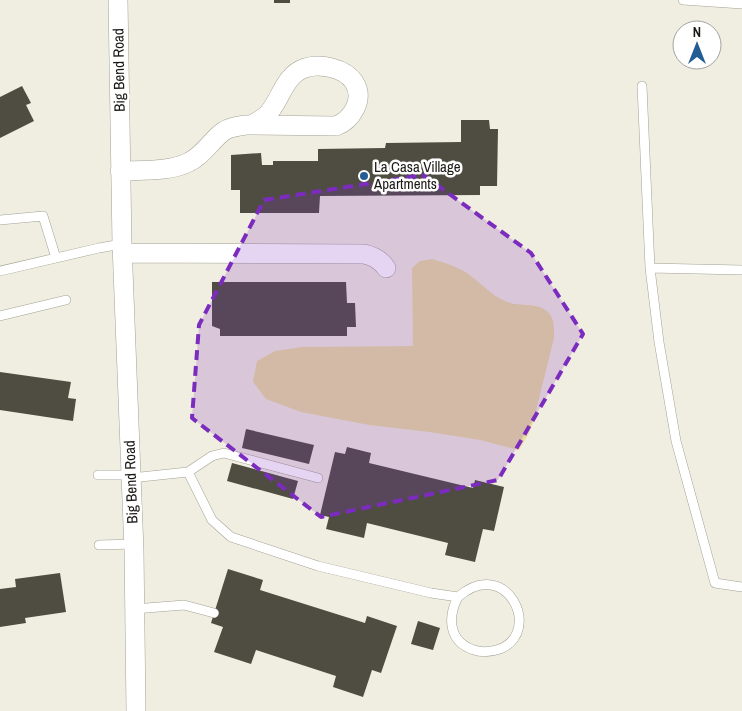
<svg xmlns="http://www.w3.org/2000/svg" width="742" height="711" font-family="'Archivo Narrow',sans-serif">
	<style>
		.green { fill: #e8dea0 }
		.building { fill: #4f4d42 }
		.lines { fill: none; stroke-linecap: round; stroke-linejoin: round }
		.lane-casing { stroke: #a3a194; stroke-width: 10 }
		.street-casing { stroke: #a3a194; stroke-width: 20 }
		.lane { stroke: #fff; stroke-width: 9 }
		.street { stroke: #fff; stroke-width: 19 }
		.marked { fill: #7b2cbf; fill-opacity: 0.2; stroke: #7b2cbf; stroke-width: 4; stroke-dasharray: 10 6; stroke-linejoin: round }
		.poi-dot { fill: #235d94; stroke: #fff; stroke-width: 2 }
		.labels { text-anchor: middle; stroke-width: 5; stroke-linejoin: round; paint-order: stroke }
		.street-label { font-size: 15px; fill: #1a1915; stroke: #fff }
		.poi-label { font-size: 15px; fill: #1a1915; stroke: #fff; text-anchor: start }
	</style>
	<rect width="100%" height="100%" fill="#f0eee0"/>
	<!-- green -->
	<path class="green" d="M432,259C445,263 460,267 471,276C482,284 491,295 505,301C519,308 536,301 548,312C555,319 554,329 554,338L533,423L528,435L519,450L480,440L429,432L369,425L301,412L266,399L253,382L257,361L275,351L302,347L413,346L412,268L420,261Z"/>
	<!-- building -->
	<path class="building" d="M274,0H290V3H274Z
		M22,86L31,103L26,105L34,121L0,138V97Z
		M461,120H489L490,129H498L497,186H480V195L320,196L319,213H240V190H231V155L261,153L262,165H273V161H318V149L385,148L386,143L461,142Z
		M212,282H346L347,303H355L356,327H347V336H220V329L212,326Z
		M0,372L71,382L68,398L76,399L73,421L0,410Z
		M246,429L314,445L309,464L242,448Z
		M347,447L371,453L369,463L473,488L475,480L504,487L494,531L483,529L475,562L445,555L448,543L367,523L364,538L326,529L329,517L320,515L335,452L345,454Z
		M232,463L298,481L293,499L227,481Z
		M228,569L263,580L260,590L365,623L367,616L397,626L381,673L372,670L363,697L333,687L336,676L256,650L251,664L214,652L223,627L211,623Z
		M60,573L66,612L25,618L26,623L0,627V589L16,587L15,579Z
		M418,621L440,628L433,650L411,644Z"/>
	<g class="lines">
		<defs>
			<path id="lane" d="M683,0L742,4
				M642,86L650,268L742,270
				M0,220L43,216L56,258
				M650,268L659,342L676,441L715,583L742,587
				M0,271L99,248L122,244
				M0,316L66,300
				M188,472L212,520L231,537L318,566L431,593L458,597C507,555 543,632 500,649C491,652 483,653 474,650C449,642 447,618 458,597
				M98,475H131
				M131,478L188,472L212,456L224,453L318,478
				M99,545L134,544
				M134,609L184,605L214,613"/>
			<path id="street" d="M118,0L122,244L134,551L136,711
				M120,171C142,170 170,172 189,162C204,155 211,140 224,131C230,127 238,126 246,125L336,126C352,120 365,99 354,82C345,68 320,63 305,68C284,75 281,100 267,115C262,119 257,122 251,125
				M123,253L364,254C373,256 381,260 386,268"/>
		</defs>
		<!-- lane casing -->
		<use href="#lane" class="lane-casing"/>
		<!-- street casing -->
		<use href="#street" class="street-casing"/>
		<!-- lane -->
		<use href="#lane" class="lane"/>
		<!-- street -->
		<use href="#street" class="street"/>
	</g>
	<!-- marked area -->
	<path class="marked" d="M423,175L531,253L583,334L498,480L321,517L192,418L199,325L264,200Z"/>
	<!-- markers -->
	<circle class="poi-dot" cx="364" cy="176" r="5"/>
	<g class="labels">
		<!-- street labels -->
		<g class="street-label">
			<text transform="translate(119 70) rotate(-91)" y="5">Big Bend Road</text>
			<text transform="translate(131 482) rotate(-92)" y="5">Big Bend Road</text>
		</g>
		<!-- poi labels -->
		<g class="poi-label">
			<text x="374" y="172">La Casa Village<tspan x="374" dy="17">Apartments</tspan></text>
		</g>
	</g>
	<!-- north arrow -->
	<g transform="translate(697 45)"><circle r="24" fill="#ffffff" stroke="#a3a3a1"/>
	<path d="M0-4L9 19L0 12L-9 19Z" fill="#235d94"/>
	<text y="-8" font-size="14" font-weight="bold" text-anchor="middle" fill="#1a1915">N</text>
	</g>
</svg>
